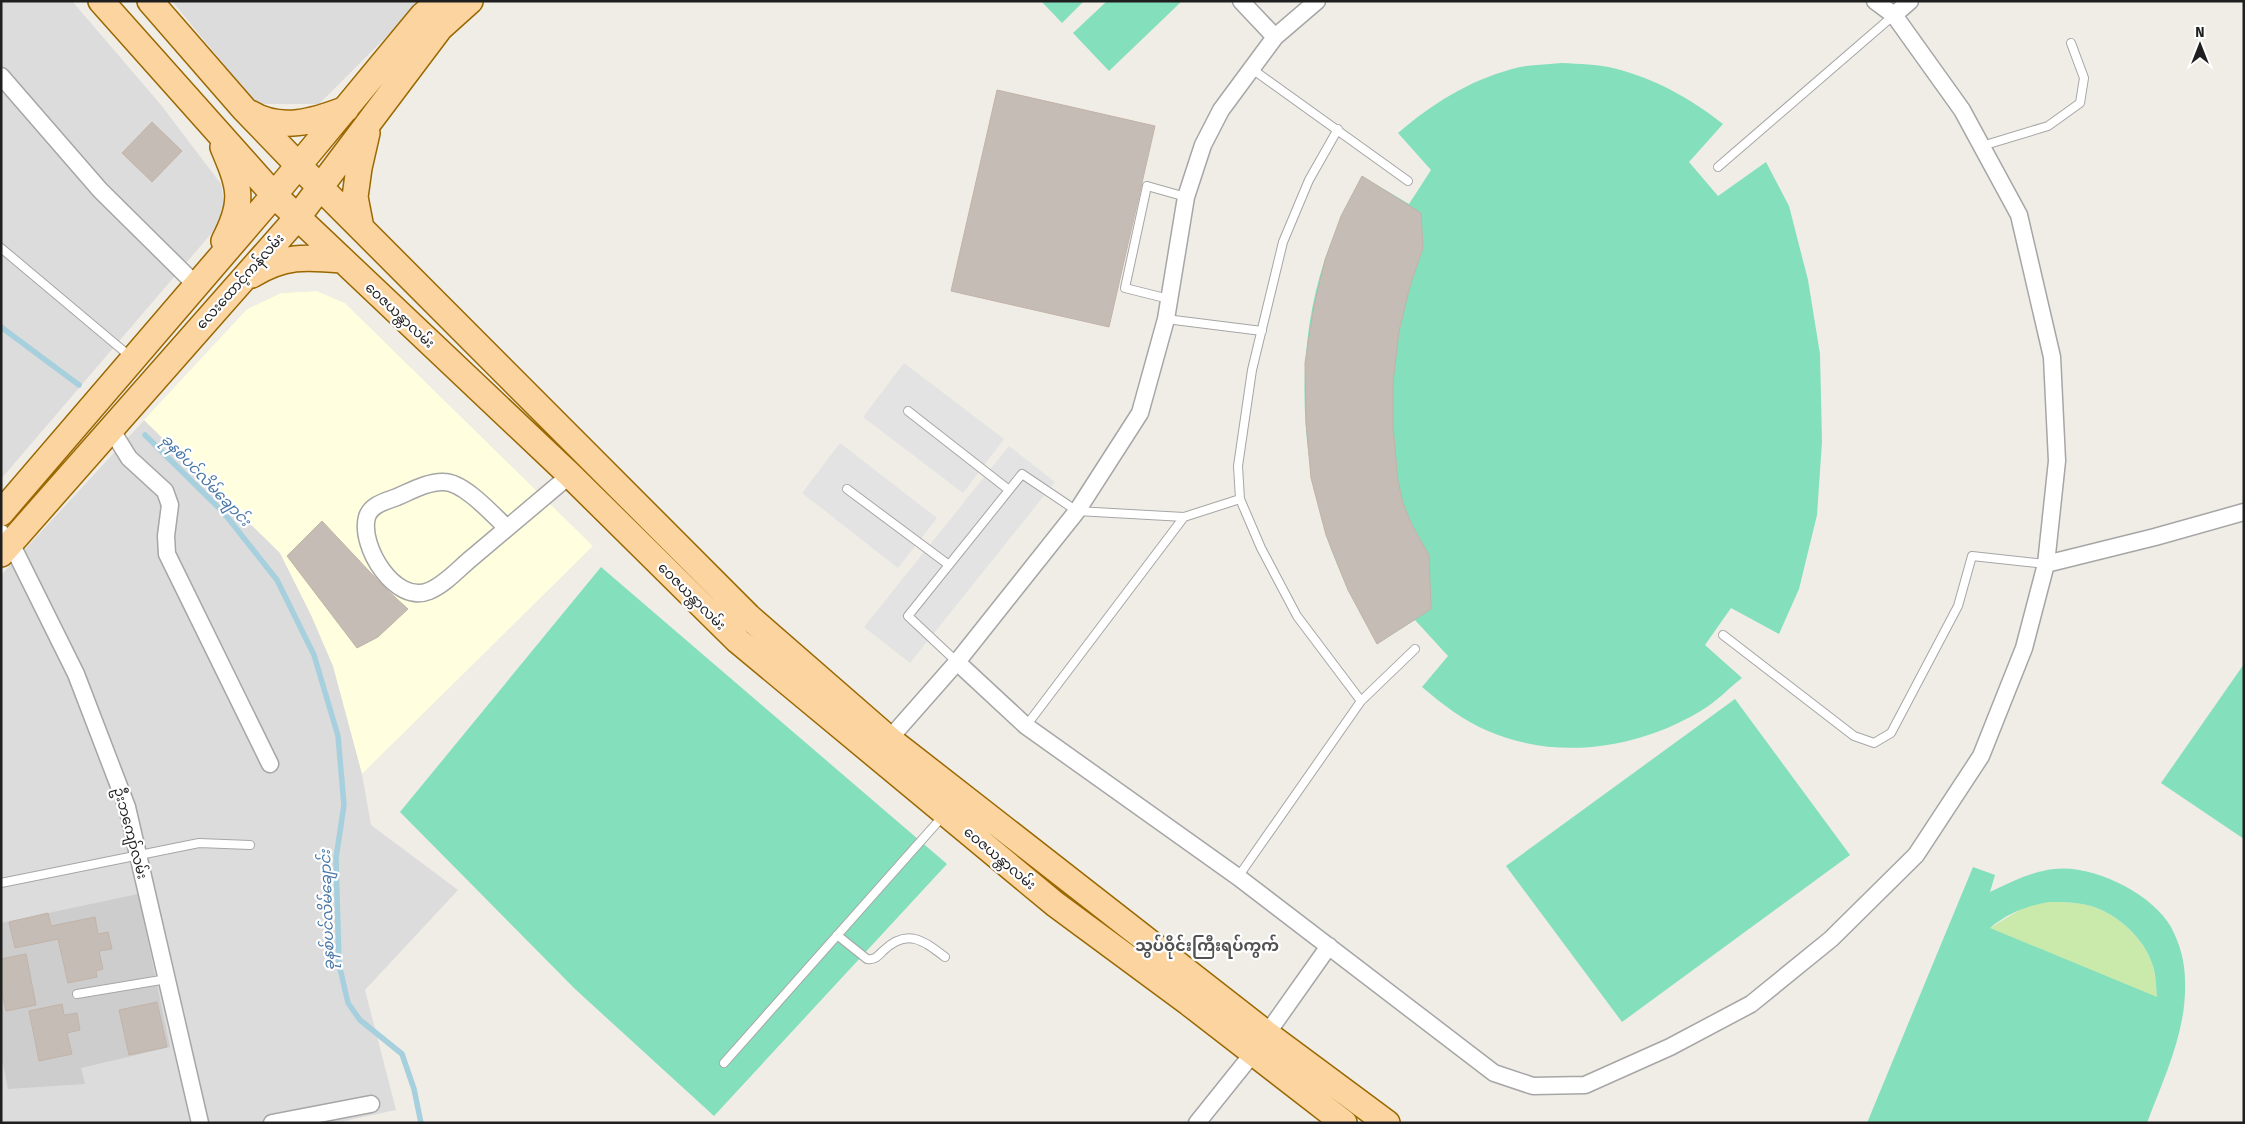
<svg xmlns="http://www.w3.org/2000/svg" width="2245" height="1124" font-family="'Fira Sans','Noto Sans Myanmar',sans-serif">
	<style>
		.residential { fill: #dddcdc }
		.education { fill: #ffffe0 }
		.religious { fill: #cdcdcd }
		.grass { fill: #caeaac }
		.pitch { fill: #84dfbc; fill-rule: evenodd }
		.parking { fill: #e3e3e3 }
		.lines { fill: none; stroke-linecap: round; stroke-linejoin: round }
		.stream { stroke: #a6d0dd; stroke-width: 5.5 }
		.building { fill: #c5bcb5; stroke: #c2b3a8 }
		.lane-casing { stroke: #a6a6a6; stroke-width: 10 }
		.street-casing { stroke: #a6a6a6; stroke-width: 19 }
		.primary-casing { stroke: #9a6800; stroke-width: 28 }
		.lane { stroke: #fff; stroke-width: 8 }
		.street { stroke: #fff; stroke-width: 16 }
		.primary { stroke: #fcd49f; stroke-width: 25 }
		.labels { text-anchor: middle; stroke-width: 4.5; stroke-linejoin: round; paint-order: stroke }
		.street-label { font-size: 14px; fill: #1f1f1f; stroke: #fff }
		.water-label { font-size: 15px; font-style: italic; fill: #4877a7; stroke: #fff }
		.quarter-label { font-size: 16px; font-weight: bold; fill: #525252; stroke: #fff }
	</style>
	<rect width="100%" height="100%" fill="#f0ede6"/>
	<!-- residential -->
	<path class="residential" d="M1,1H72L161,105L221,184L224,202L216,228L1,479Z
		M172,1H422L319,104H256Z
		M317,291L345,303L593,546L362,774L371,825L458,890L365,990L396,1110L335,1123H1V575L247,309L281,293Z"/>
	<!-- education -->
	<path class="education" d="M317,291L345,303L593,546L362,774L333,666L311,615L280,553L144,420L247,309L281,293Z"/>
	<!-- religious -->
	<path class="religious" d="M138,894L170,1047L81,1068L85,1084L8,1089L1,1054V923Z"/>
	<!-- grass -->
	<path class="grass" d="M2049,902C2063,902 2078,902 2091,906C2118,914 2145,939 2153,966C2156,976 2156,987 2157,997L1903,1123L1990,928L2026,906Z"/>
	<!-- pitch -->
	<path class="pitch" d="M1041,1H1084L1062,23Z
		M1107,1H1182L1109,71L1073,33Z
		M1562,63C1579,64 1597,64 1613,68C1654,78 1690,98 1723,124L1689,162L1718,196L1766,162L1789,206L1808,280L1820,354L1822,442L1817,515L1799,589L1779,634L1731,608L1705,645L1742,678C1730,687 1719,699 1707,707C1643,748 1560,762 1488,731C1464,721 1442,704 1422,687L1448,656L1415,620L1377,644C1358,608 1338,573 1326,534C1299,447 1296,346 1325,259C1335,230 1348,203 1362,176L1409,204L1431,170L1398,133C1432,104 1468,81 1512,69C1528,64 1546,65 1562,63Z
		M601,567L947,864L714,1116L575,989L400,812Z
		M2244,664V839L2161,783Z
		M1735,699L1850,855L1622,1022L1506,866Z
		M1973,867L1995,875L1990,892C2011,882 2030,872 2054,869C2092,864 2152,893 2171,927C2180,944 2185,962 2185,981C2187,1031 2164,1077 2147,1123H1867ZM2049,902C2063,902 2077,902 2091,906C2118,914 2145,939 2153,966C2156,975 2156,987 2157,997L1990,928C2008,913 2026,906 2049,902Z"/>
	<!-- parking -->
	<path class="parking" d="M904,363L1004,439L963,493L863,417Z
		M840,443L937,518L898,568L802,493Z
		M1009,446L1055,482L910,663L864,627Z"/>
	<g class="lines">
		<!-- stream -->
		<path class="stream" d="M1,327L79,385
			M145,435L224,513L277,580L314,655L338,736L344,805L336,858L339,964L348,1003L360,1020L402,1054L414,1089L421,1123"/>
	</g>
	<!-- building -->
	<path class="building" d="M997,90L1155,126L1109,327L951,291Z
		M152,122L182,151L152,182L122,153Z
		M1362,176L1421,213L1423,248L1410,286L1399,331L1393,382V427L1398,481L1403,503L1412,525L1429,555L1431,609L1377,644L1348,590L1326,535L1311,478L1306,422L1305,363L1314,306L1325,260L1341,216Z
		M322,521L385,588L408,609L378,637L357,648L287,556Z
		M48,913L51,926L95,917L98,934L108,932L112,949L99,951L103,969L96,971L97,977L68,983L58,939L15,948L9,922Z
		M26,954L36,1005L6,1011L1,988V959Z
		M157,1002L167,1047L129,1055L119,1010Z
		M62,1004L64,1015L77,1013L80,1030L67,1033L72,1054L39,1061L29,1011Z"/>
	<g class="lines">
		<defs>
			<path id="lane" d="M1252,69L1408,181
				M1982,146L2048,126L2080,103L2084,78L2071,43
				M1718,167L1894,15
				M1,248L132,358
				M1169,299L1125,288L1147,186L1186,197
				M1166,319L1262,331
				M908,411L1009,490
				M847,489L949,565
				M1240,499L1261,548L1297,616L1361,701
				M1723,635L1854,736L1874,743L1891,733L1958,606L1972,556L2046,564
				M957,662L908,616L1022,474L1077,511L1184,517L1240,499L1238,466L1252,370L1283,242L1309,180L1338,129
				M1026,726L1184,517
				M1238,877L1361,701L1415,649
				M1,883L199,843L250,845
				M837,935L867,959C875,960 878,956 883,951C907,928 923,940 945,957
				M77,994L167,979
				M724,1063L943,816"/>
			<path id="street" d="M1241,1L1275,37
				M1894,15L1910,1
				M1,76L100,190L196,285
				M111,429L129,458L165,491L170,505L166,536L167,554L270,764
				M507,528C493,515 464,482 444,482C429,481 411,491 397,497C387,501 371,504 367,517C359,546 395,605 429,591C446,584 460,567 474,556C506,529 538,502 570,475
				M1,533L11,543L76,674L127,807L200,1123
				M2046,564L2155,537L2244,512
				M957,662L1026,726L1238,877L1494,1073L1533,1086L1585,1085L1670,1047L1751,1004L1831,939L1916,855L1981,756L2024,648L2046,564L2057,461L2052,357L2019,215L1962,110L1894,15L1875,1
				M883,746L957,662L1077,511L1140,413L1166,319L1186,197L1203,145L1221,110L1275,37L1317,1
				M272,1123L371,1104
				M1197,1123L1254,1052L1329,946"/>
			<path id="primary" d="M101,1L274,195L570,475L738,641L1055,904L1189,1003L1344,1123
				M150,1L244,109L298,165L749,617L889,739L1267,1034L1387,1123
				M250,113C281,132 315,121 346,109
				M223,147C240,187 245,201 224,241
				M361,228L355,197L359,168L367,133
				M252,275C284,255 306,257 342,260
				M1,513L274,195L423,15L440,1
				M1,554L297,218L440,28L470,1"/>
		</defs>
		<!-- lane casing -->
		<use href="#lane" class="lane-casing"/>
		<!-- street casing -->
		<use href="#street" class="street-casing"/>
		<!-- primary casing -->
		<use href="#primary" class="primary-casing"/>
		<!-- lane -->
		<use href="#lane" class="lane"/>
		<!-- street -->
		<use href="#street" class="street"/>
		<!-- primary -->
		<use href="#primary" class="primary"/>
	</g>
	<g class="labels">
		<!-- street labels -->
		<g class="street-label">
			<text transform="translate(240 281) rotate(-48)" y="5">လေးထောင့်ကန်လမ်း</text>
			<text transform="translate(400 315) rotate(43)" y="5">ဝေဇယန္တာလမ်း</text>
			<text transform="translate(692 596) rotate(45)" y="5">ဝေဇယန္တာလမ်း</text>
			<text transform="translate(131 833) rotate(75)" y="5">ဦးဘကျော်လမ်း</text>
			<text transform="translate(1000 858) rotate(40)" y="5">ဝေဇယန္တာလမ်း</text>
		</g>
		<!-- water labels -->
		<g class="water-label">
			<text transform="translate(206 480) rotate(46)" y="5">ခုနစ်ပင်လိမ်ချောင်း</text>
			<text transform="translate(327 910) rotate(-92)" y="5">ခုနစ်ပင်လိမ်ချောင်း</text>
		</g>
		<!-- quarter labels -->
		<g class="quarter-label">
			<text x="1207" y="951">သွပ်ဝိုင်းကြီးရပ်ကွက်</text>
		</g>
	</g>
	<!-- border -->
	<rect width="2245" height="1124" fill="none" stroke="#1f1f1f" stroke-width="5"/>
	<!-- north arrow -->
	<g transform="translate(2200 45)" stroke="#ffffff" stroke-width="4" paint-order="stroke">
	<path d="M0-4L9 19L0 12L-9 19Z" fill="#1f1f1f"/>
	<text y="-8" font-size="14" font-weight="bold" text-anchor="middle" fill="#1f1f1f">N</text>
	</g>
</svg>
